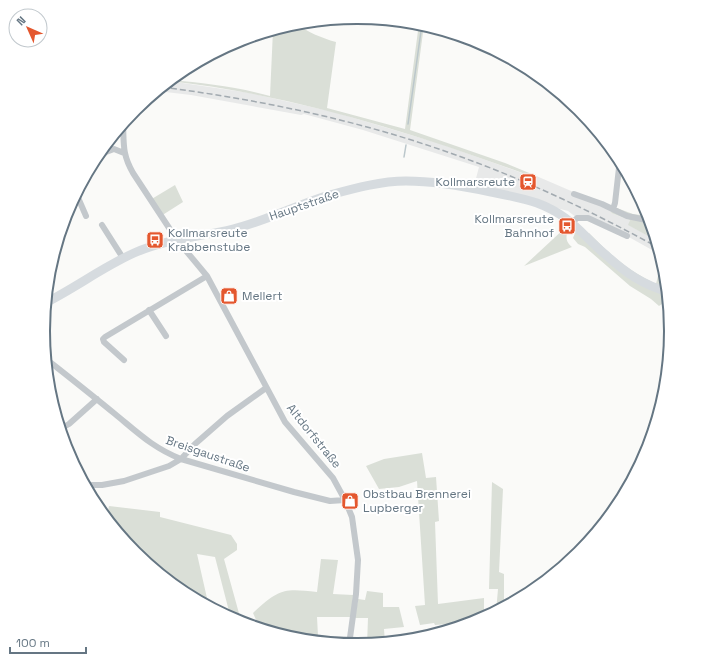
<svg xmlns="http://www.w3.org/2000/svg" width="714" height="663" font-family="'Space Grotesk',sans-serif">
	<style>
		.built { fill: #e8e9e9 }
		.green { fill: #dadfd7 }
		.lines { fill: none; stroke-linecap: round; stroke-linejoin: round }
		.stream { stroke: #bbc7cb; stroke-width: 1.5 }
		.minor { stroke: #c3c8cc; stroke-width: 6 }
		.secondary { stroke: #d6dbdf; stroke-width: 9 }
		.rail { stroke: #a2aab0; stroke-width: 1.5; stroke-dasharray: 6 3; stroke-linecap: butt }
		.labels { text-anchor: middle; stroke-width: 4; stroke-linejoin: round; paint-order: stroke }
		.poi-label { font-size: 12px; fill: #657683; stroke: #fff; text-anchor: start }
		.street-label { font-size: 12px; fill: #657683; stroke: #fff }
		.rim { fill: none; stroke: #657683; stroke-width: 2 }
	</style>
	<rect width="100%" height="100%" fill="#fafaf8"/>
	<!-- built -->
	<path class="built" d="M169,81L250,93L334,112L441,144L533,177L534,175L613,209L611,213L630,220L629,225L657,241L661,255L627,236L588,218H577L568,211L474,186L479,167L363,130L304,114L301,115L191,95L157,91Z"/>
	<!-- green -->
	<path class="green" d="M295,23C308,32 321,38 336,42L327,108L405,129L419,23L424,25L410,130L505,163L534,175L533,177C415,133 294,95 169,81L171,80C204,83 238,87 270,96L273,30Z
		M175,185L183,202L161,216L150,200Z
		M614,207L633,214L649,216L657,241L628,225L630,220L611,213Z
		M566,227L568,229C566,237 565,241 572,247L524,266Z
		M575,233H577L584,238L589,233C611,255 627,270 656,284L662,259L665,270L669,306L662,304L659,306L651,299L630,286L585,247L578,244L573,238Z
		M422,453L426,478L436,477L439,521L435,522L438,604L484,598V618L477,622L461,627L460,623L435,625L434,623L420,625L415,606L425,605L417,481L399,487L379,489L366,466L384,459Z
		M492,482L503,489L499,572L504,574V608L496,612L498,589H489Z
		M109,506L160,512V517L231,535L237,544V550L224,559L240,617L231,619L215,557L197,554L209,607L182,593L134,554L106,519Z
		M321,559L338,560L333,594L353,595L351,617H317L318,636L300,640H295L260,629L253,613C279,589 283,588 317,592Z
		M367,591L383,593V607H399L404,627L384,629L385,643L367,645L368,618H355L358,599L365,600Z"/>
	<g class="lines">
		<!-- stream -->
		<path class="stream" d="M408,124L422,24
			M404,157L406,145"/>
		<!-- minor -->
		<path class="minor" d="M123,123C124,144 122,154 133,173L177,240L207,276L285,422L333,478L345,500L352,517L358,560L356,594L349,645
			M92,163L106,152L114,149L124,153
			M76,193L86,216
			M574,194L602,204L627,216L651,221
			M613,209L615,203L620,159
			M572,223L577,218H588L627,236
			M102,225L123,258
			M149,310L166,336
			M45,358C69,377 92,395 115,414C137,432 153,448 181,459L294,492L330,501L345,500
			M124,360L104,342L103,339L105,337L207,276
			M60,429L69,424L97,399
			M84,485H102L124,481L169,466L181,459L195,444L227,416L266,388"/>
		<!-- secondary -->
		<path class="secondary" d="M45,303C75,288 103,267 134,253C165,239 200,237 233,229C265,221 295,206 326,196C352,189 380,181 406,181C434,181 463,186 491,192C506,195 522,198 537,203C570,215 582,235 607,256C627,274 642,284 668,292"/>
		<!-- rail -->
		<path class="rail" d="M162,87C261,100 358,120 453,154C524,179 593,212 659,248"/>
	</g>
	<!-- icons -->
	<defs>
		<symbol id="station-square" viewBox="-11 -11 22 22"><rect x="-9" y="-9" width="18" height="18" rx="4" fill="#e4572e" stroke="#fff"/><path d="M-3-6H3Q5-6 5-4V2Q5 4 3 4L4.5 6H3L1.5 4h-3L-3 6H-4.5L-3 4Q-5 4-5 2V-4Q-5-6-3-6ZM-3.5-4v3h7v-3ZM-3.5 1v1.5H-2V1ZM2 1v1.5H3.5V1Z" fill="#fff"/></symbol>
		<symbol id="bus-square" viewBox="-11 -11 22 22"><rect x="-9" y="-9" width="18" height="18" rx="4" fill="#e4572e" stroke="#fff"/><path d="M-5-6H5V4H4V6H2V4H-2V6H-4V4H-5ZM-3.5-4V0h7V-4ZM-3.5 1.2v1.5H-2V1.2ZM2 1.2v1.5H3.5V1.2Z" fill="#fff"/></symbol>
		<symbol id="shop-square" viewBox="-11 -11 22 22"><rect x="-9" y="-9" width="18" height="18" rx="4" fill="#e4572e" stroke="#fff"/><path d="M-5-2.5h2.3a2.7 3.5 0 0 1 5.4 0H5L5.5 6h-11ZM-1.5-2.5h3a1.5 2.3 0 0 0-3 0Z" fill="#fff"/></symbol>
	</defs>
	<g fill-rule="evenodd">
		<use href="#station-square" x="518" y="172" width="20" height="20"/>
		<use href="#bus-square" x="557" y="216" width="20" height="20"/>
		<use href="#bus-square" x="145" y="230" width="20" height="20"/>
		<use href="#shop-square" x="219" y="286" width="20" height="20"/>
		<use href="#shop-square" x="340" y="491" width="20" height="20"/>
	</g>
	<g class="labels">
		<!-- poi labels -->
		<g class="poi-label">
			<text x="515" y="186" text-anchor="end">Kollmarsreute</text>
			<text x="554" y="223" text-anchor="end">Kollmarsreute<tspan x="554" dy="14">Bahnhof</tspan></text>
			<text x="168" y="237">Kollmarsreute<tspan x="168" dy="14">Krabbenstube</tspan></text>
			<text x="242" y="300">Mellert</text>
			<text x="363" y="498">Obstbau Brennerei<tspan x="363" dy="14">Lupberger</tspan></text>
		</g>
		<!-- street labels -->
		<g class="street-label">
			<text transform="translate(304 205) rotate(-19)" y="4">Hauptstraße</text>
			<text transform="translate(314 436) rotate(51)" y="4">Altdorfstraße</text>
			<text transform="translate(208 454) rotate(19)" y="4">Breisgaustraße</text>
		</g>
	</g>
	<!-- crop -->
	<path d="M0 0H714V663H0ZM50 331a307 307 0 1 1 614 0a307 307 0 1 1-614 0Z" fill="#fff" fill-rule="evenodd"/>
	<path class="rim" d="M50 331a307 307 0 1 1 614 0a307 307 0 1 1-614 0Z"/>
	<!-- north arrow -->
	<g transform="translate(28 28) rotate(315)"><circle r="19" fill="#ffffff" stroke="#c1c8cd"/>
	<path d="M0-3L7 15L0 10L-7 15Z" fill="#e4572e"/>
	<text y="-6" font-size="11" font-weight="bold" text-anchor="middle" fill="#657683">N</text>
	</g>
	<!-- scale -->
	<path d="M10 647v6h76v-6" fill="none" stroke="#657683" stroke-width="2"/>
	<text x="16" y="647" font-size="12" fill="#657683" stroke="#ffffff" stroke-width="3" paint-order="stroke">100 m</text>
</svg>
